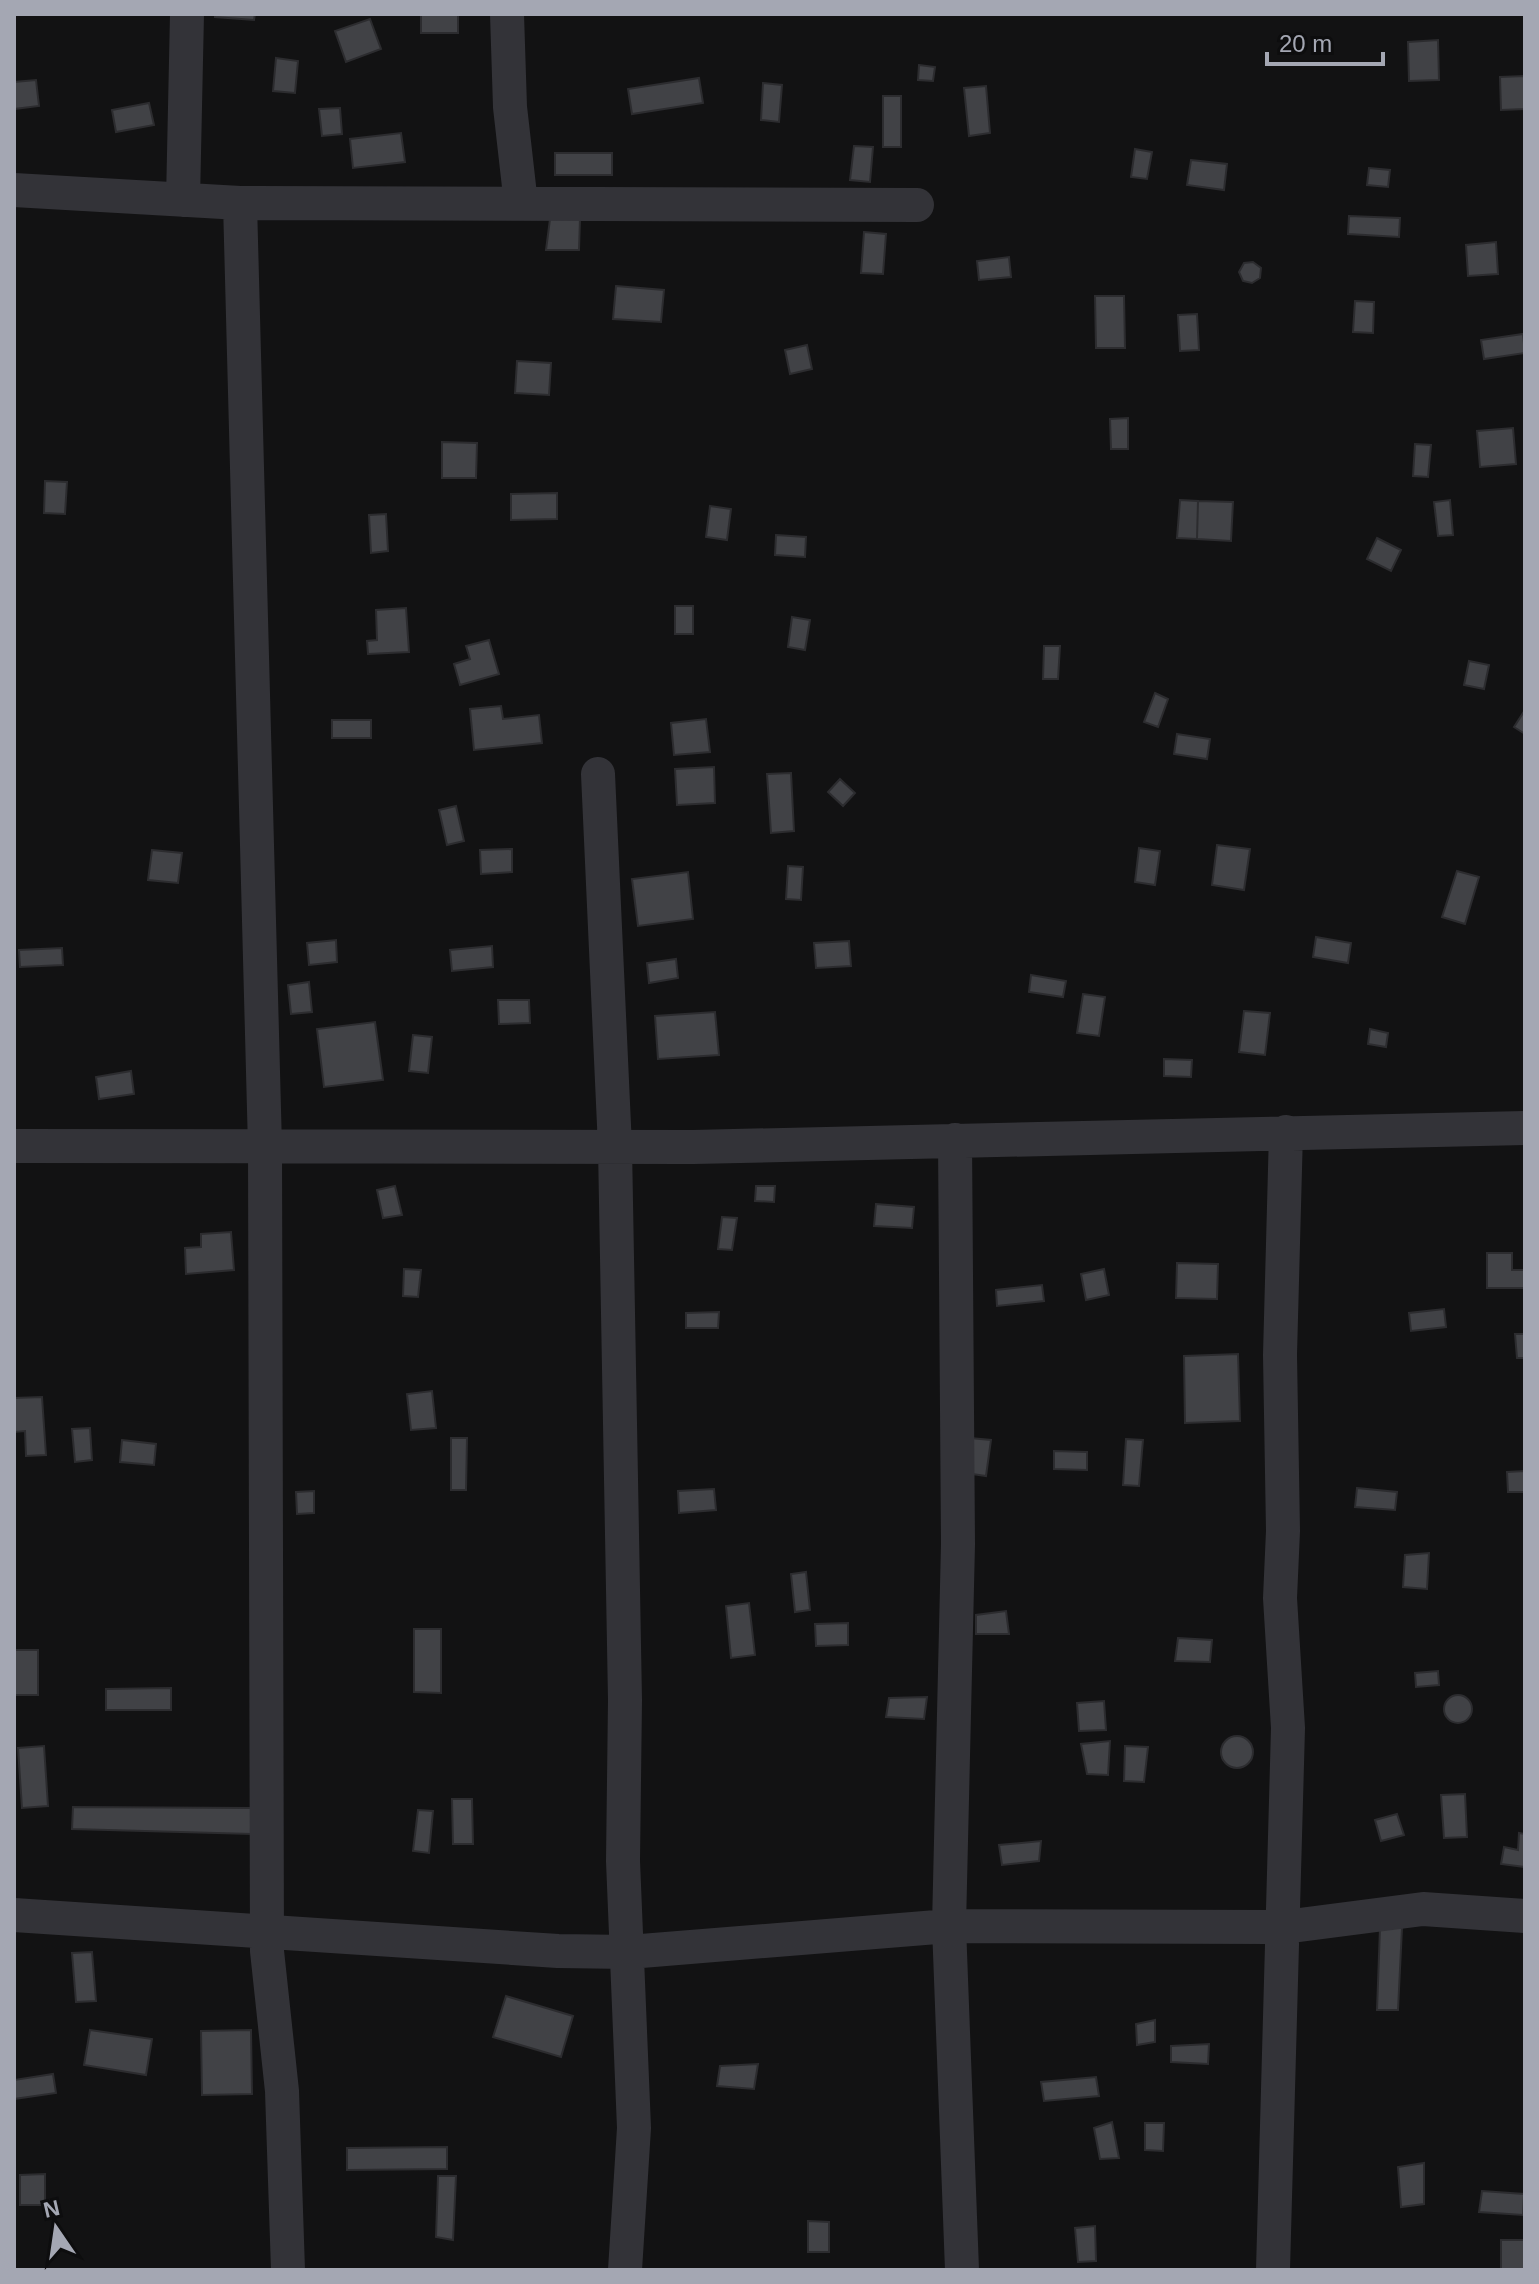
<svg xmlns="http://www.w3.org/2000/svg" width="1539" height="2284" font-family="Arial,sans-serif">
	<style>
		.building { fill: #414246; stroke: #2c2c2f; stroke-width: 2 }
		.lines { fill: none; stroke-linecap: round; stroke-linejoin: round }
		.street { stroke: #333338; stroke-width: 34 }
	</style>
	<rect width="100%" height="100%" fill="#121213"/>
	<!-- building -->
	<path class="building" d="M215,14H255L254,20L215,17Z
		M421,14H458V33H421Z
		M370,19L381,49L346,62L335,31Z
		M1438,40L1439,80L1409,81L1408,42Z
		M276,58L298,61L295,93L273,91Z
		M919,65L935,67L933,81L918,80Z
		M1525,76V109L1501,110L1500,77Z
		M699,78L703,103L632,114L628,89Z
		M36,80L39,106L14,109V82Z
		M763,83L782,85L779,122L761,120Z
		M986,86L990,133L969,136L964,88Z
		M883,96H901V147H883Z
		M149,103L154,125L116,132L112,110Z
		M340,108L342,134L322,136L319,109Z
		M401,133L405,162L353,168L350,139Z
		M854,146L873,147L870,182L850,180Z
		M1135,149L1152,152L1147,179L1131,177Z
		M555,153H612V175H555Z
		M1191,160L1227,164L1224,190L1187,185Z
		M1369,168L1390,170L1388,187L1367,185Z
		M1349,216L1400,218L1399,237L1348,234Z
		M550,219H580L579,250H546Z
		M864,232L886,234L883,274L861,273Z
		M1496,242L1498,274L1468,276L1466,245Z
		M1009,257L1011,277L979,280L977,261Z
		M1253,262L1261,268L1260,278L1252,283L1243,281L1239,272L1244,263Z
		M616,286L664,290L661,322L613,319Z
		M1095,296H1124L1125,348H1096Z
		M1355,301L1374,302L1373,333L1353,332Z
		M1197,314L1199,350L1180,351L1178,315Z
		M1523,334L1525,353L1484,359L1481,340Z
		M807,345L812,369L790,374L785,350Z
		M517,361L551,363L549,395L515,393Z
		M1128,418V449H1111L1110,419Z
		M1513,428L1516,464L1480,467L1477,431Z
		M442,442L477,443L476,478H442Z
		M1415,444L1431,445L1428,477L1413,476Z
		M45,481L67,482L65,514L44,513Z
		M557,493V519L511,520V494Z
		M1180,500L1198,501L1197,539L1177,538Z
		M1450,500L1453,535L1438,536L1434,502Z
		M1198,501L1233,502L1231,541L1197,539Z
		M710,506L731,509L727,540L706,537Z
		M386,514L388,551L371,553L369,515Z
		M776,535L806,537L805,557L775,555Z
		M1377,538L1401,550L1391,571L1367,559Z
		M675,606H693V634H675Z
		M406,608L409,652L368,654L367,641L377,640L376,610Z
		M792,617L810,620L805,650L788,647Z
		M489,640L499,674L460,685L454,664L470,659L466,646Z
		M1044,646H1060L1058,679H1043Z
		M1469,661L1489,665L1484,689L1464,685Z
		M1155,693L1168,699L1158,727L1144,722Z
		M501,706L503,719L539,715L542,743L474,750L470,709Z
		M1525,710V734L1514,727Z
		M706,719L710,752L674,755L671,723Z
		M332,720H371V738H332Z
		M1177,734L1210,739L1207,759L1174,754Z
		M714,767L715,803L677,805L675,769Z
		M791,773L794,831L771,833L767,774Z
		M840,779L855,793L843,806L828,792Z
		M456,806L464,841L447,845L439,810Z
		M1217,845L1250,849L1244,890L1212,885Z
		M1139,848L1160,851L1155,885L1135,882Z
		M512,849V872L481,874L480,850Z
		M152,850L182,853L178,883L148,880Z
		M788,866L803,867L801,900L786,899Z
		M1457,871L1479,877L1465,924L1442,917Z
		M688,872L693,919L638,926L632,879Z
		M1316,937L1351,943L1348,963L1313,957Z
		M336,940L337,962L309,965L307,943Z
		M849,941L851,966L816,968L814,943Z
		M492,946L493,967L452,971L450,950Z
		M62,948L63,965L20,967L19,950Z
		M676,959L678,978L649,983L647,963Z
		M1031,975L1066,981L1063,997L1029,992Z
		M309,982L312,1012L291,1014L288,985Z
		M1083,994L1105,997L1099,1036L1077,1033Z
		M498,1000H529L530,1023L499,1024Z
		M1244,1011L1270,1013L1265,1055L1239,1052Z
		M715,1012L719,1055L658,1059L655,1016Z
		M375,1022L383,1080L324,1087L317,1029Z
		M1370,1029L1388,1033L1386,1047L1368,1044Z
		M413,1035L432,1037L428,1073L409,1071Z
		M1164,1059L1192,1060L1191,1077L1164,1076Z
		M131,1071L134,1094L99,1099L96,1077Z
		M395,1186L402,1215L383,1218L377,1190Z
		M756,1186H775L774,1202L755,1201Z
		M876,1204L914,1207L912,1228L874,1226Z
		M722,1217L737,1218L732,1250L718,1249Z
		M231,1232L234,1270L186,1274L185,1248L201,1247V1234Z
		M1487,1253H1512V1270H1525V1288H1487Z
		M1177,1263L1218,1264L1217,1299L1176,1298Z
		M404,1269L421,1270L418,1297L403,1296Z
		M1104,1269L1109,1295L1086,1300L1081,1274Z
		M1042,1285L1044,1301L997,1306L996,1290Z
		M1444,1309L1446,1327L1411,1331L1409,1313Z
		M719,1312L718,1328H686V1313Z
		M1515,1334H1525V1358H1517Z
		M1238,1354L1240,1421L1185,1423L1184,1356Z
		M432,1391L436,1428L411,1430L407,1394Z
		M42,1397L46,1455L26,1456L25,1431L14,1432V1398Z
		M90,1428L92,1460L75,1462L72,1429Z
		M451,1438H467L466,1490H451Z
		M970,1438L991,1440L986,1476L965,1473Z
		M1126,1439L1143,1440L1139,1486L1123,1485Z
		M122,1440L156,1444L154,1465L120,1462Z
		M1054,1451L1087,1452V1470L1054,1469Z
		M1525,1471V1492H1508L1507,1472Z
		M1357,1488L1397,1492L1395,1510L1355,1507Z
		M714,1489L716,1510L679,1513L678,1491Z
		M314,1491V1513L297,1514L296,1492Z
		M1429,1553L1427,1589L1403,1587L1405,1555Z
		M806,1572L810,1610L795,1612L791,1574Z
		M749,1603L755,1655L731,1658L726,1606Z
		M1006,1611L1009,1634H976V1615Z
		M848,1623V1645L816,1646L815,1624Z
		M414,1629H441V1693L414,1692Z
		M1178,1638L1212,1640L1210,1662L1175,1661Z
		M14,1650H38V1695H14Z
		M1438,1671L1439,1685L1416,1687L1415,1673Z
		M171,1688V1710H106V1689Z
		M1444 1709a14 14 0 1 1 28 0a14 14 0 1 1-28 0Z
		M927,1697L924,1719L886,1717L889,1698Z
		M1104,1701L1106,1730L1079,1731L1077,1703Z
		M1221 1752a16 16 0 1 1 32 0a16 16 0 1 1-32 0Z
		M1110,1741L1108,1775L1087,1774L1081,1744Z
		M44,1746L48,1806L22,1808L18,1748Z
		M1125,1746L1148,1747L1144,1782L1124,1781Z
		M1465,1794L1467,1837L1444,1838L1441,1795Z
		M452,1799H472L473,1844H453Z
		M73,1807L252,1808V1834L72,1829Z
		M418,1810L433,1811L429,1853L413,1851Z
		M1397,1814L1404,1835L1381,1841L1375,1820Z
		M1519,1833L1525,1834V1867L1501,1864L1504,1847L1518,1850Z
		M1041,1841L1039,1861L1002,1865L999,1845Z
		M1380,1928H1402L1398,2010H1377Z
		M92,1952L96,2001L76,2002L72,1953Z
		M506,1996L573,2016L561,2057L493,2037Z
		M1155,2020V2042L1137,2045L1136,2024Z
		M90,2030L152,2039L146,2075L84,2065Z
		M251,2030L252,2094L202,2095L201,2031Z
		M1209,2044L1208,2064L1171,2062V2046Z
		M758,2064L754,2089L717,2086L720,2066Z
		M53,2074L56,2093L14,2099V2080Z
		M1096,2077L1099,2096L1044,2101L1041,2082Z
		M1112,2122L1119,2158L1100,2159L1094,2128Z
		M1145,2123H1164L1163,2151L1145,2150Z
		M447,2147V2169L347,2170V2148Z
		M1424,2163V2204L1401,2207L1398,2167Z
		M45,2174V2205H20V2175Z
		M438,2176H456L453,2240L436,2237Z
		M1482,2191L1524,2194L1523,2215L1479,2212Z
		M808,2221L829,2222V2252H808Z
		M1095,2226L1096,2261L1078,2262L1075,2228Z
		M1501,2240H1525V2270H1501Z"/>
	<g class="lines">
		<!-- street -->
		<path class="street" d="M507,14L510,107L521,204
			M14,190L240,203L917,205
			M183,200L187,14
			M240,203L265,1147L267,1951L282,2091L288,2270
			M598,774L615,1147L625,1700L623,1861L634,2128L625,2270
			M955,1140L958,1544L949,1926L962,2270
			M14,1146L693,1147L1525,1128
			M14,1915L558,1951L629,1952L949,1926L1284,1927L1423,1909L1525,1916
			M1273,2270L1288,1728L1280,1598L1283,1531L1280,1355L1286,1132"/>
	</g>
	<!-- border -->
	<rect width="1539" height="2284" fill="none" stroke="#a4a7b3" stroke-width="32"/>
	<!-- north arrow -->
	<g transform="translate(56 2228) rotate(347)" stroke="#0d0d0e" stroke-width="6" paint-order="stroke">
	<path d="M0-6L14 30L0 20L-14 30Z" fill="#a4a7b3"/>
	<text y="-12" font-size="22" font-weight="bold" text-anchor="middle" fill="#a4a7b3">N</text>
	</g>
	<!-- scale -->
	<path d="M1267 52v12h116v-12" fill="none" stroke="#a4a7b3" stroke-width="4"/>
	<text x="1279" y="52" font-size="24" fill="#a4a7b3" stroke="#0d0d0e" stroke-width="6" paint-order="stroke">20 m</text>
</svg>
